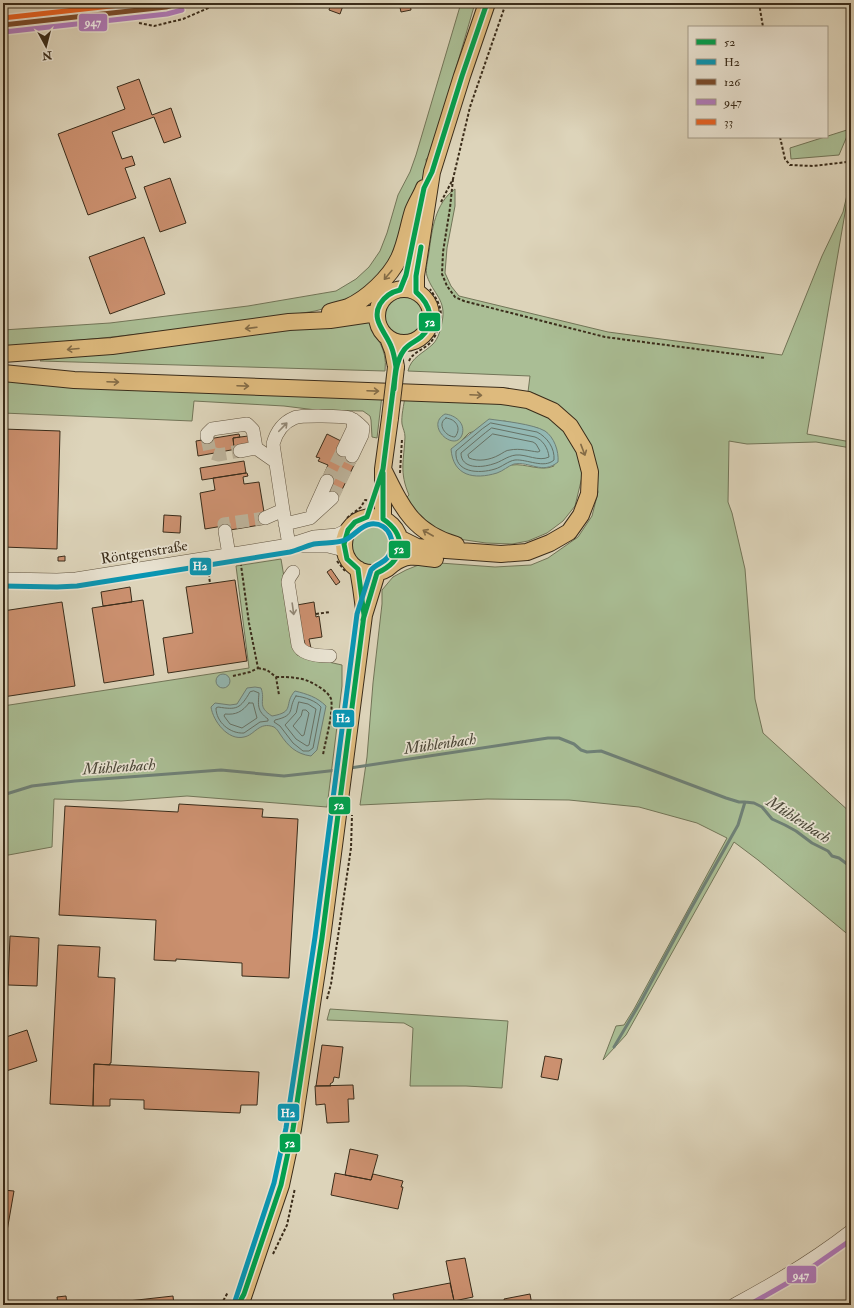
<svg xmlns="http://www.w3.org/2000/svg" width="854" height="1308" font-family="'IM FELL Double Pica',serif">
	<style>
		.green { fill: #aabe95; stroke: #727558; fill-rule: evenodd }
		.water { fill: #93b8b3; stroke: #6f8076 }
		.lines { fill: none; stroke-linecap: round; stroke-linejoin: round }
		.shore { stroke: #667266; stroke-width: 1 }
		.stream { stroke: #6f8076; stroke-width: 3 }
		.building { fill: #cb906f; stroke: #3a2c1a }
		.minor-tunnel { stroke: #bcb29a; stroke-width: 13; stroke-dasharray: 13 6; stroke-linecap: butt }
		.minor-casing { stroke: #635642; stroke-width: 14 }
		.major-casing { stroke: #3a2c1a; stroke-width: 18 }
		.path { stroke: #3a2c1a; stroke-width: 2; stroke-dasharray: 3 2; stroke-linecap: butt }
		.minor { stroke: #e9e3d2; stroke-width: 13 }
		.major { stroke: #deba7d; stroke-width: 16 }
		.major-bridge-casing { stroke: #3a2c1a; stroke-width: 18; stroke-linecap: butt }
		.major-bridge { stroke: #deba7d; stroke-width: 16 }
		.bus-1-casing { stroke: #e9e3d2; stroke-width: 8 }
		.bus-2-casing { stroke: #e9e3d2; stroke-width: 8 }
		.bus-3-casing { stroke: #e9e3d2; stroke-width: 8 }
		.bus-4-casing { stroke: #e9e3d2; stroke-width: 8 }
		.bus-5-casing { stroke: #e9e3d2; stroke-width: 8 }
		.bus-1 { stroke: #03a04e; stroke-width: 5 }
		.bus-2 { stroke: #0996b3; stroke-width: 5 }
		.bus-3 { stroke: #7a4b2a; stroke-width: 5 }
		.bus-4 { stroke: #b07bbd; stroke-width: 5 }
		.bus-5 { stroke: #e96222; stroke-width: 5 }
		.oneway { stroke: #846c47 }
		.oneway2 { stroke: #928876 }
		.labels { text-anchor: middle; stroke-width: 3.5; stroke-linejoin: round; paint-order: stroke }
		.street-label { font-size: 15px; fill: #3a2c1a; stroke: #e9e3d2 }
		.water-label { font-size: 16px; font-style: italic; fill: #4c4839; stroke: #e9e3d2 }
		.line-badge { stroke: #e9e3d2; stroke-width: 1.5 }
		.badge-label { font-size: 11px; text-anchor: middle; font-weight: bold; fill: #fff }
	</style>
	<rect width="100%" height="100%" fill="#ddd4ba"/>
	<filter id="stains"><feTurbulence type="fractalNoise" baseFrequency=".005" numOctaves="4"/><feColorMatrix values="0 0 0 0 .2 0 0 0 0 .09 0 0 0 0 .02 0 0 0 .5 -.17"/></filter>
	<radialGradient id="worn" r=".72"><stop offset=".6" stop-color="#630" stop-opacity="0"/><stop offset="1" stop-color="#630" stop-opacity=".3"/></radialGradient>
	<!-- green -->
	<path class="green" d="M461,3H475L430,158L426,159L427,168L404,231L381,277L341,304L315,311L253,321L103,338L3,347V330L110,323L248,306L336,291L356,279L369,267L380,251L387,233L398,195L410,172L416,155Z
		M850,129L839,155L791,159L790,148Z
		M851,178L807,434L851,442V448L816,442L747,444L729,441L728,502L732,513L745,569L755,699L763,733L851,813V937L758,860L734,842L626,1035L603,1060L616,1026L624,1025L634,1009L727,838L697,823L639,807L569,800L487,799L360,805L367,757L373,683L382,604V590L393,577L406,570L426,562L495,567L531,565L548,558L578,537L592,516L598,492L588,445L581,428L561,407L535,394L528,392L530,376L408,371C411,357 424,353 433,344C438,339 441,329 442,322C447,300 433,294 427,276C425,269 428,260 429,252C432,230 435,203 455,189V206L447,248L445,273L451,286L459,296L608,332L782,355L822,256L843,212Z
		M383 316a20 20 0 1 1 40 0a20 20 0 1 1-40 0Z
		M371,318C374,340 388,346 385,371L40,361L41,360Z
		M3,381L382,395L377,438L372,437L371,420L370,416L363,411L316,410L284,406L194,401L192,421L3,413Z
		M405,396L527,404L568,430L581,459L582,477L575,506L563,521L547,533L528,541L512,544L486,543L452,538L429,527L414,513L406,498L409,495C399,472 404,460 405,437C405,432 403,429 402,424C401,416 404,405 405,396ZM504,421L538,428L554,466C541,472 525,463 512,465L461,441L469,433Z
		M351 545a21 21 0 1 1 42 0a21 21 0 1 1-42 0Z
		M281,559L297,655L342,665V686L327,807L187,796L121,801L54,799L52,847L3,856V706L249,668L236,566Z
		M330,1009L508,1021L502,1088L466,1086H410L413,1028L404,1023L327,1020Z"/>
	<!-- water -->
	<path class="water" d="M445,414C455,415 466,423 462,435C455,453 424,426 445,414Z
		M489,419C503,421 533,424 545,431C554,437 559,451 558,462C542,475 530,461 514,464C508,466 503,471 497,473C474,480 453,476 451,449Z
		M216 681a7 7 0 1 1 14 0a7 7 0 1 1-14 0Z
		M255,687L261,688C266,701 256,706 272,716C296,712 283,704 295,691C307,694 317,697 326,706L317,750L311,756C296,754 288,746 280,734C278,731 277,729 274,727C259,721 255,735 244,737C228,741 213,721 211,707L215,703L230,705L237,704L247,688Z"/>
	<g class="lines">
		<!-- shore -->
		<path class="shore" d="M446,418C456,419 462,428 455,437C446,437 436,424 446,418Z
			M491,423L537,432C547,437 555,448 554,460C544,469 527,459 515,460C508,461 502,467 495,469C479,474 454,473 456,451L482,429Z
			M492,428L535,437C543,440 548,448 549,457C539,462 526,454 516,455C507,456 501,462 493,464C481,468 461,469 461,453L485,433Z
			M493,434L533,442L536,444L540,451L538,452C529,451 520,448 510,450C506,450 503,453 499,455C490,460 478,462 469,458L468,455Z
			M254,691L259,693C258,705 257,711 268,719V721L260,722L244,733C230,734 216,722 216,708L218,707C237,710 240,709 250,692Z
			M296,696C305,697 316,701 321,707L313,748L309,751H303L293,743L280,726L274,722L275,720C297,715 287,709 296,696Z
			M299,702L308,704L316,709L309,745L307,746L296,739L285,725L296,713Z
			M249,703H253L257,718L242,728L230,724L224,716L225,714C236,715 242,712 249,703Z
			M303,710H306L309,713L304,735L302,736L293,726L301,716Z"/>
		<!-- stream -->
		<path class="stream" d="M350,768L548,738H559L574,744L581,750L587,752L601,751L726,798L739,802H745L754,803L762,807L772,819L785,825L796,831L812,843L828,851L832,856L839,858L851,867
			M3,795L32,786L75,781L221,770L284,776L338,770
			M614,1047L640,1003L689,912L738,825L745,802"/>
	</g>
	<!-- building -->
	<path class="building" d="M331,3H344L340,14L329,10Z
		M399,3H410L411,10L401,12Z
		M139,79L152,115L171,108L181,137L164,143L154,117L112,132L122,159L132,156L135,165L125,168L136,198L88,215L58,134L125,109L117,87Z
		M170,178L186,223L160,232L144,187Z
		M144,237L165,294L110,314L89,257Z
		M3,429L60,431L57,549L3,547Z
		M239,434L240,437L233,438L234,448L241,447L242,448L198,456L196,441Z
		M327,434L341,441L357,459L337,500L327,495L322,479L328,465L318,461L320,458L316,457Z
		M248,436L250,445L234,448L233,438Z
		M244,461L246,473L202,480L200,468Z
		M246,473H247L248,476L243,477L244,484L259,482L266,524L224,531L223,526L205,529L200,493L215,490L213,478Z
		M164,515L181,516L180,533L163,532Z
		M65,556V561H58V557Z
		M331,569L340,582L336,585L327,572Z
		M235,580L247,661L168,673L163,638L193,633L186,587Z
		M130,587L132,602L103,606L101,592Z
		M143,600L154,675L104,683L92,608Z
		M62,602L75,686L3,697V611Z
		M314,602L316,617L319,616L322,637L309,639L311,648L306,649L304,640H301L297,605Z
		M179,804L263,809L262,817L298,819L289,978L242,976V963L176,959V961L154,960L156,920L59,915L65,806L178,812Z
		M10,936L39,938L37,986L8,985Z
		M58,945L100,947L98,977L115,978L111,1063H110V1065L94,1064L93,1106L50,1104Z
		M27,1030L37,1061L3,1072V1038Z
		M322,1045L343,1047L339,1078L334,1077L333,1082L330,1084L331,1086H316Z
		M545,1056L562,1059L558,1080L541,1077Z
		M94,1064L259,1072L257,1105H241L240,1113L144,1109V1100L110,1099V1106H93Z
		M353,1085L354,1099H348L349,1122L327,1123L325,1104L316,1105L315,1086Z
		M350,1149L378,1155L371,1180L345,1175Z
		M335,1173L371,1180L373,1174L403,1181L401,1187H403L398,1209L331,1195Z
		M3,1190L14,1191L3,1254Z
		M465,1258L473,1297L454,1301L446,1261Z
		M450,1283L455,1305H395L393,1294Z
		M530,1294L532,1305H505L504,1299Z
		M66,1296L67,1305H58L57,1297Z
		M173,1296L174,1305H129L128,1301Z
		M495,1301L496,1305H473Z"/>
	<g class="lines">
		<!-- minor-tunnel -->
		<path class="minor-tunnel" d="M207,437L210,452L218,455L240,451
			M327,481L343,450
			M332,498L352,456
			M225,531L224,524L265,518"/>
		<defs>
			<path id="minor" d="M3,25L166,7L180,3
				M207,437V434L212,429L247,424L253,430L256,448L276,462
				M343,450L353,429L354,420
				M240,451L256,448
				M283,510L273,444C276,433 282,423 294,418C301,415 344,416 350,418C355,420 359,424 363,428L362,435L352,456
				M313,512L327,481
				M265,518L283,510L289,545
				M285,524L310,518L332,498
				M225,531L229,555
				M297,546H328L344,550
				M293,572L289,578L288,582L298,645C302,655 320,656 330,656
				M3,579L57,580L76,579L289,545L314,537L337,535L348,530
				M734,1305C775,1283 814,1260 851,1231"/>
			<path id="major" d="M377 316a27 27 0 1 1 54 0a27 27 0 1 1-54 0Z
				M416,292V276L432,172L462,76L487,3
				M330,312C336,310 342,309 348,307C367,299 390,277 399,258C406,243 408,227 413,211C416,203 421,196 424,188
				M388,338L393,351L396,367
				M3,354L112,346L289,322L330,320L377,313
				M3,373L74,380L502,396L528,400L553,411L570,426L584,449L590,472L589,494L581,515L569,532L550,543L527,552L501,554L446,550L417,547L399,538
				M383,469C402,507 412,532 456,545
				M344 545a28 28 0 1 1 56 0a28 28 0 1 1-56 0Z
				M383,519V469L390,418
				M393,564C407,553 418,557 435,559
				M358,569L361,587L364,609
				M241,1305L242,1300L281,1185L293,1129L322,938L364,615L377,573"/>
		</defs>
		<!-- minor casing -->
		<use href="#minor" class="minor-casing"/>
		<!-- major casing -->
		<use href="#major" class="major-casing"/>
		<!-- path -->
		<path class="path" d="M759,3L763,27
			M139,23L154,26L183,19L220,3
			M780,137L785,159L790,165L813,166L847,162L851,147
			M453,179L450,208L443,252L442,274L447,286L455,297L464,301L605,337L765,358
			M441,202L453,179L470,107L506,3
			M409,361C413,352 423,350 430,343C438,334 444,317 439,305C437,299 433,294 430,289
			M400,473L402,439
			M347,518L361,507L365,500L371,501
			M337,561L345,571
			M208,569L210,583
			M316,614L330,612
			M258,668L267,670L276,677L279,695
			M233,676L250,672L258,668L249,623L241,565
			M276,677C291,677 303,677 316,685C321,688 329,693 331,699C334,712 325,742 323,755
			M327,999L331,984L351,848L352,815
			M273,1254L287,1225L295,1188
			M221,1305L228,1292"/>
		<!-- minor -->
		<use href="#minor" class="minor"/>
		<!-- major -->
		<use href="#major" class="major"/>
		<defs>
			<path id="major-bridge" d="M390,418L396,367"/>
		</defs>
		<!-- major-bridge casing -->
		<use href="#major-bridge" class="major-bridge-casing"/>
		<!-- major-bridge -->
		<use href="#major-bridge" class="major-bridge"/>
		<defs>
			<path id="bus-1" d="M394,389C395,376 396,361 404,350C408,344 415,342 421,337C437,323 430,304 416,292V276L421,247
				M363,620L377,573C404,561 408,536 383,519V473
				M238,1305L244,1294L281,1185L293,1129L322,938L364,615L358,569L347,559L344,544L348,530L355,522L367,517L383,469L396,367C395,360 394,353 391,346C385,331 371,320 380,304C385,296 391,292 400,290L406,275L424,188L432,172L462,76L487,3"/>
			<path id="bus-2" d="M3,586L57,587L77,586L290,552C298,550 306,546 314,544C324,542 335,544 345,540C354,536 361,525 371,524C389,522 398,544 388,557C384,563 376,564 371,570L357,614L315,937L286,1128L274,1183L234,1304"/>
			<path id="bus-3" d="M3,25L166,7L180,3"/>
			<path id="bus-4" d="M4,32L167,14L182,10
				M749,1305L798,1277L851,1240"/>
			<path id="bus-5" d="M3,18L138,3"/>
		</defs>
		<!-- bus-1 casing -->
		<use href="#bus-1" class="bus-1-casing"/>
		<!-- bus-2 casing -->
		<use href="#bus-2" class="bus-2-casing"/>
		<!-- bus-3 casing -->
		<use href="#bus-3" class="bus-3-casing"/>
		<!-- bus-4 casing -->
		<use href="#bus-4" class="bus-4-casing"/>
		<!-- bus-5 casing -->
		<use href="#bus-5" class="bus-5-casing"/>
		<!-- bus-1 -->
		<use href="#bus-1" class="bus-1"/>
		<!-- bus-2 -->
		<use href="#bus-2" class="bus-2"/>
		<!-- bus-3 -->
		<use href="#bus-3" class="bus-3"/>
		<!-- bus-4 -->
		<use href="#bus-4" class="bus-4"/>
		<!-- bus-5 -->
		<use href="#bus-5" class="bus-5"/>
	</g>
	<!-- one-way arrows -->
	<defs><path id="oneway-shaft" d="M-6 0H5M1.5-3L5.5 0L1.5 3" fill="none" stroke-width="1.6" stroke-linecap="round" stroke-linejoin="round"/></defs>
	<g class="oneway">
		<use href="#oneway-shaft" transform="translate(388 275) rotate(130)"/>
		<use href="#oneway-shaft" transform="translate(251 328) rotate(173)"/>
		<use href="#oneway-shaft" transform="translate(73 349) rotate(175)"/>
		<use href="#oneway-shaft" transform="translate(113 382) rotate(2)"/>
		<use href="#oneway-shaft" transform="translate(243 386) rotate(2)"/>
		<use href="#oneway-shaft" transform="translate(373 391) rotate(2)"/>
		<use href="#oneway-shaft" transform="translate(476 395) rotate(3)"/>
		<use href="#oneway-shaft" transform="translate(583 450) rotate(69)"/>
		<use href="#oneway-shaft" transform="translate(428 533) rotate(-150)"/>
	</g>
	<g class="oneway2">
		<use href="#oneway-shaft" transform="translate(283 427) rotate(-46)"/>
		<use href="#oneway-shaft" transform="translate(293 609) rotate(82)"/>
	</g>
	<g class="labels">
		<!-- street labels -->
		<g class="street-label">
			<text transform="translate(144 552) rotate(-9)" y="5">Röntgenstraße</text>
		</g>
		<!-- water labels -->
		<g class="water-label">
			<text transform="translate(440 743) rotate(-8)" y="6">Mühlenbach</text>
			<text transform="translate(119 766) rotate(-4)" y="6">Mühlenbach</text>
			<text transform="translate(799 819) rotate(33)" y="6">Mühlenbach</text>
		</g>
	</g>
	<g class="line-badge">
		<rect x="78" y="13" width="30" height="19" rx="4" fill="#b07bbd"/>
		<rect x="418" y="312" width="23" height="20" rx="4" fill="#03a04e"/>
		<rect x="388" y="540" width="23" height="19" rx="4" fill="#03a04e"/>
		<rect x="189" y="557" width="23" height="19" rx="4" fill="#0996b3"/>
		<rect x="332" y="709" width="23" height="19" rx="4" fill="#0996b3"/>
		<rect x="328" y="796" width="23" height="19" rx="4" fill="#03a04e"/>
		<rect x="277" y="1103" width="23" height="19" rx="4" fill="#0996b3"/>
		<rect x="279" y="1133" width="22" height="20" rx="4" fill="#03a04e"/>
		<rect x="786" y="1265" width="31" height="19" rx="4" fill="#b07bbd"/>
	</g>
	<g class="badge-label">
		<text x="93" y="26">947</text>
		<text x="430" y="326">52</text>
		<text x="399" y="553">52</text>
		<text x="200" y="570">H2</text>
		<text x="343" y="722">H2</text>
		<text x="339" y="809">52</text>
		<text x="288" y="1117">H2</text>
		<text x="290" y="1147">52</text>
		<text x="801" y="1279">947</text>
	</g>
	<!-- margin -->
	<rect width="854" height="1308" fill="none" stroke="#ddd4ba" stroke-width="16"/>
	<rect x="4" y="4" width="846" height="1300" fill="none" stroke="#3a2c1a" stroke-width="2"/>
	<rect x="8" y="8" width="838" height="1292" fill="none" stroke="#3a2c1a"/>
	<!-- legend -->
	<rect x="688" y="26" width="140" height="112" fill="#e9e3d2" stroke="#a39a88"/>
	<rect x="696" y="39" width="20" height="6" fill="#03a04e" stroke="#a39a88"/>
	<text x="724" y="46" font-size="12" fill="#3a2c1a">52</text>
	<rect x="696" y="59" width="20" height="6" fill="#0996b3" stroke="#a39a88"/>
	<text x="724" y="66" font-size="12" fill="#3a2c1a">H2</text>
	<rect x="696" y="79" width="20" height="6" fill="#7a4b2a" stroke="#a39a88"/>
	<text x="724" y="86" font-size="12" fill="#3a2c1a">126</text>
	<rect x="696" y="99" width="20" height="6" fill="#b07bbd" stroke="#a39a88"/>
	<text x="724" y="106" font-size="12" fill="#3a2c1a">947</text>
	<rect x="696" y="119" width="20" height="6" fill="#e96222" stroke="#a39a88"/>
	<text x="724" y="126" font-size="12" fill="#3a2c1a">33</text>
	<!-- north arrow -->
	<g transform="translate(46 46) rotate(173)" stroke="#e9e3d2" stroke-width="3" paint-order="stroke">
	<path d="M0-3L7 15L0 10L-7 15Z" fill="#3a2c1a"/>
	<text y="-6" font-size="11" font-weight="bold" text-anchor="middle" fill="#3a2c1a">N</text>
	</g>
	<rect width="100%" height="100%" filter="url(#stains)"/>
	<rect width="100%" height="100%" fill="url(#worn)"/>
</svg>
